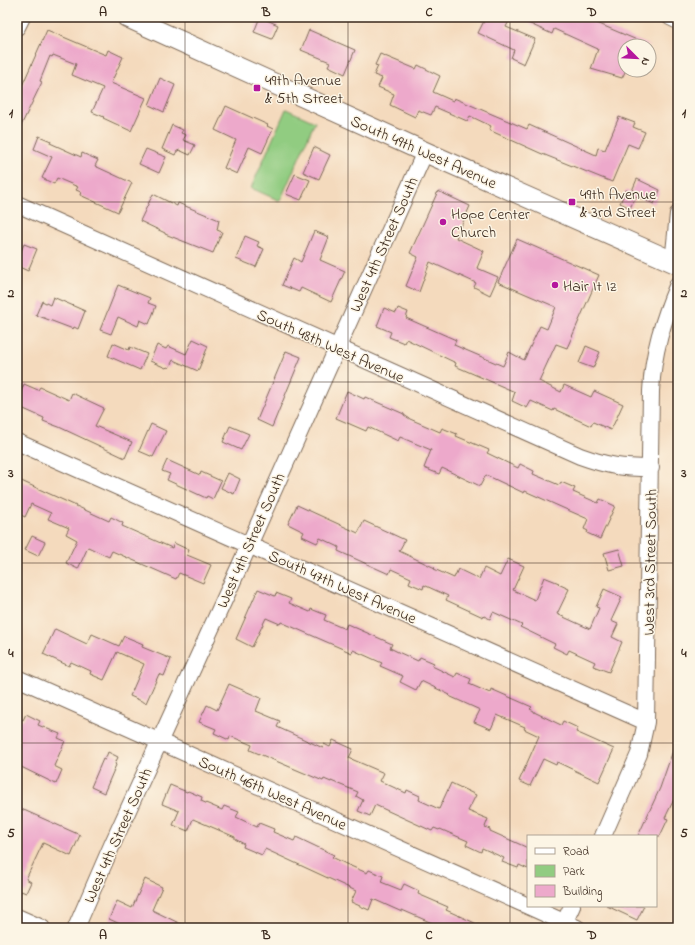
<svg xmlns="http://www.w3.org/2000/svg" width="695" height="945" font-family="'Indie Flower',sans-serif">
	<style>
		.green { fill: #91cc81; stroke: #667b50 }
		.building { fill: #eda9cb }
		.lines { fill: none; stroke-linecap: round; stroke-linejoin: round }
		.minor-casing { stroke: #7c6856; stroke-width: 18 }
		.tertiary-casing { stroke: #7c6856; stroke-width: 22 }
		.minor { stroke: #fff; stroke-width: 16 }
		.tertiary { stroke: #fff; stroke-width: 20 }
		.grid { fill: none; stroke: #3b2a1e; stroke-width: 1; stroke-opacity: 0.55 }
		.poi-dot { fill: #b5179e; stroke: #fcf5e5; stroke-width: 1.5 }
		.labels { text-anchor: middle; stroke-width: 3; stroke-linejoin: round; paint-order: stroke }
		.poi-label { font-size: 16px; fill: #3b2a1e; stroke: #fcf5e5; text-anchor: start }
		.street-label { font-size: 16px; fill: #3b2a1e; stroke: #fcf5e5 }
		.neatline { fill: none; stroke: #3b2a1e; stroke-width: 1.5 }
		.grid-label { font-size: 13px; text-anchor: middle; font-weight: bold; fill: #3b2a1e }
	</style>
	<rect width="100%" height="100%" fill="#fcf5e5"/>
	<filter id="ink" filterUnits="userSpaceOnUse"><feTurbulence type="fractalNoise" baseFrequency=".025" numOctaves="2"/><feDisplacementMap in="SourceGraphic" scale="8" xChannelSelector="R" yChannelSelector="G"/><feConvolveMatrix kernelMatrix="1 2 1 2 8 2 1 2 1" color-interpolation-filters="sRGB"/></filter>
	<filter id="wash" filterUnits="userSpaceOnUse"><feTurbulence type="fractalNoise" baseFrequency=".012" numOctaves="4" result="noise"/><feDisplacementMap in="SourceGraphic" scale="16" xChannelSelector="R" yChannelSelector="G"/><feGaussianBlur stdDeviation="0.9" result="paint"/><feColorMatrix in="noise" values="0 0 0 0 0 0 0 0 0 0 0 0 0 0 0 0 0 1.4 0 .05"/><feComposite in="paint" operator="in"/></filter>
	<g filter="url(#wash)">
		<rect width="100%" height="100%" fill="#f4dabd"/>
		<!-- green -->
		<path class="green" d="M286,109L315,122L280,201L251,188Z"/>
		<g id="blocks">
			<!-- building -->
			<path class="building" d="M260,17L278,25L272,39L254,32Z
				M486,17H511L506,27L535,39L524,64L511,58L514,50L478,33Z
				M515,17H600L597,23L651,46H625V72L622,78L591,69L598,49L554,29L552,34Z
				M47,30L101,53L106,55L108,50L123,57L111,83L146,98L131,131L103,118L104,117L92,112L103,88L72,75L76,64L53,55L52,57L50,56L40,81L42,82L17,134V97Z
				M309,30L355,50L345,74L328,66L330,62L301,50Z
				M380,54L416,69L418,65L440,76L433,92L453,101L454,98L527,129L529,125L596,155L598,148L605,150L619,117L635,123L633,127L645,132L638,148L628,144L612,182L540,153L489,130L491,126L470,116L467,121L435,107L431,115L418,110L415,117L390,105L394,94L378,87L382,78L374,75L378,66L375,65Z
				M160,78L175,85L164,112L149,105Z
				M226,106L268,125L267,126L273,129L262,153L249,147L237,174L224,168L236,140L215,130Z
				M172,125L183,130L181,133L186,135L183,140L195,145L190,155L179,150L178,151H177L175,155L162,149Z
				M39,136L51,141L50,143L81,157L82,153L98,160L95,166L132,183L118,212L80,195L81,192L76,190L78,187L57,178L54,184L42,178L52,157L34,149Z
				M314,147L330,155L319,179L303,172Z
				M146,149L166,157L159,173L139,164Z
				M295,174L310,180L301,200L286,194Z
				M637,179L660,190L654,204L636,196L630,208L620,203L626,190L631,193Z
				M438,191L470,206L456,238L484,251L477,268L498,277L490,295L474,287L476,283L430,262L419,292L406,286L418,257L410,253Z
				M153,194L177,206L178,203L219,220L217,230L222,232L213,253L165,234V233L140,221Z
				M314,231L329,237L320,260L345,271L331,302L301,288L299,292L282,285L294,258L301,262Z
				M245,236L259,242L257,246L264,249L256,267L236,259Z
				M517,239L599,275L567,348L556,344L539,381L561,392L564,385L591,397L594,391L623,404L611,430L593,422L591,426L554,409L553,411L531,401L527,408L512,401L515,392L455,366L456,363L406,339L404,343L389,337L391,332L377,326L384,308L396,313L398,308L408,312L406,318L456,340L454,345L503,366L509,352L524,360L540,326L547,329L556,307L498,282Z
				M24,244L37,249L28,271L17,266V261Z
				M118,285L150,298L148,303L156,306L149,324L140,320L138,326L118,317L111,334L100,330Z
				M53,297L85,311L78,329L74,327L73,329L36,315L42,301L50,305Z
				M193,339L208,346L198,371L173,360L169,368L167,367L166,368L150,361L157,345L166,349L168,346L186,354Z
				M113,343L129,350L130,347L147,354L140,370L108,356Z
				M586,346L600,352L593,368L579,363Z
				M286,351L301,357L272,427L257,420Z
				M24,384L38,390L40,387L69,400L72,393L104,408L95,426L132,442L125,458L59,427L43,421L44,418L17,406V402Z
				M347,391L364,399L365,397L404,414V415L410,419L440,432L442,428L457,434L456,436L489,450L487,453L518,468L520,464L534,471L533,474L559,485L561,482L575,488L573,492L598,503L600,499L615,506L600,539L587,533L588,531L584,529L588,519L572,512L525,491L524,493L486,475L480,486L442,468L439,474L424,468L431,450L400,437L398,441L368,427L366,431L336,418Z
				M151,424L166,431L153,457L139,451Z
				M230,426L249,434L241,450L223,442Z
				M167,460L200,475L201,472L221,481L213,499L207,496L206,498L167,480L170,474L162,471Z
				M228,473L240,479L234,494L221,488Z
				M17,479L109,521L111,517L123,523L122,526L172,548L174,543L189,550L187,555L211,565L203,583L179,573L176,579L112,551L109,557L88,547L78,569L66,563L77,540L66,534L69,528L48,519L51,513L31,504L25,517L17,513Z
				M297,505L358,533L364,521L405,540L399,551L435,568L434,569L454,578L458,569L479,579L484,568L500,576L508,559L524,566L513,590L535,600L544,577L559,583L558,584L569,589L557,614L590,629L599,608L596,607L604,589L622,597L611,621L618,624L612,637L622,642L609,672L593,666L595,662L569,650L567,654L553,647L555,644L520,627L522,625L493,612L490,619L484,616L483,617L446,600L448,596L424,585L423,589L409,583L411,578L391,569L389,574L338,551L339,547L320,538L317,543L302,536L304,532L288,524Z
				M32,536L45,542L38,556L25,550Z
				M619,549L624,566L609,570L604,553Z
				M258,589L275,596L276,593L291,599L289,603L310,612L311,609L326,615L324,620L345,629L347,624L381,639L392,644L390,648L398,652L418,661L420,657L434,663L432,666L455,677L457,673L471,679L469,684L490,693L491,689L532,707L530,709L534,711V712L561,725L563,721L578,728L576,732L614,749L599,782L557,762L556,765L543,759L530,786L519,781L539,736L524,729L525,727L497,715L491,729L474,722L480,710L449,696L450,695L421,681L416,690L400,682L403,676L380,666L382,663L353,650L352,653L281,622L280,624L266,618L252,647L236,639Z
				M55,629L87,644L92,634L119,646L124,636L143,644L142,647L171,659L164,676L159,674L146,703L130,696L144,664L117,652L104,680L90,674L91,671L71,662L69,666L43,654Z
				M229,684L261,698L256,711L280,721L277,727L323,748L324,744L330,747L333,740L353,749L349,758L384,773L380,781L406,793L407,790L420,796L419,800L439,809L451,783L476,795L468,811L488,819L485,827L490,829V831L528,848V869L519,865L518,868L502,862L504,858L482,848L481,852L466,845L468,841L440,829L439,830L434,828L432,831L375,805L370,816L358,811L363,800L356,796L358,792L331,781V782L324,779L323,781L250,750L252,745L230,736L229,740L214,733L216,729L199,722L207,705L217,710Z
				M26,714L40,721L38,725L60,734L58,738L65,741L54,766L62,770L56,784L17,765V717L23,720Z
				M676,742H678V791L665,818L668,819L660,836H638L660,788Z
				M108,752L118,757L115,764L116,765L104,793L91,787L103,759L105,760Z
				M170,785L187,792L188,791L202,797L201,801L222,810L224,806L239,812L236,817L257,827L259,823L274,829L273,832L294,841L296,837L334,855L332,857L346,864L367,873L369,870L383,876L381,882L401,890L404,884L419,891L418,894L448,907L446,910L486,928H439L431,925L432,923L402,910V912L373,899L369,910L351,902L356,891L265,849L262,855L243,847L244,844L235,839V837L193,819L188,831L173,825L179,811L162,804Z
				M17,807L80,835L71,856L43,843L26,879L31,882L26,893L21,891L17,900Z
				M145,879L162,887L152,910L189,928H129L109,919L117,901L132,908Z
				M607,906H644L637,920Z"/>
		</g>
	</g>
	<g filter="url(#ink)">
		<use href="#blocks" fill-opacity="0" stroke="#7c6856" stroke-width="1"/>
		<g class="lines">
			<defs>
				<path id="minor" d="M670,17L678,21
					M17,27L22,17
					M17,204L580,456C608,466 621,468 651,468
					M673,262L678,214
					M17,442L646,722
					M17,678L528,906
					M603,836L639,754L646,722L651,391C653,352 663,320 678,284
					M528,906L577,928
					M17,917L42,928
					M76,928L112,845L241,563L425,152
					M562,928L572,906"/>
				<path id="tertiary" d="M127,17L425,152L678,264"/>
			</defs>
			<!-- minor casing -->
			<use href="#minor" class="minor-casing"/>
			<!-- tertiary casing -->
			<use href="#tertiary" class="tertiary-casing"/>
			<!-- minor -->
			<use href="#minor" class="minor"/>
			<!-- tertiary -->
			<use href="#tertiary" class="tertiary"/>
		</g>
	</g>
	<!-- grid -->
	<path class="grid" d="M185,17V928M348,17V928M510,17V928M17,202H678M17,382H678M17,563H678M17,743H678"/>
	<!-- markers -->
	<g class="poi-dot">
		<rect x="253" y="84" width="8" height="8" rx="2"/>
		<rect x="568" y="198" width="8" height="8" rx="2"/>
		<circle cx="443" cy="222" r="4"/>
		<circle cx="555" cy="285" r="4"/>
	</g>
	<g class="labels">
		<!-- poi labels -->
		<g class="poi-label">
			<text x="265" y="85">49th Avenue<tspan x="265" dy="18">&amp; 5th Street</tspan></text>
			<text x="580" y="199">49th Avenue<tspan x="580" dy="18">&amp; 3rd Street</tspan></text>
			<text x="451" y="219">Hope Center<tspan x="451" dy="18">Church</tspan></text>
			<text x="563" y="291">Hair It Iz</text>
		</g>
		<!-- street labels -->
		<g class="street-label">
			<text transform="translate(424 151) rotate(24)" y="6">South 49th West Avenue</text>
			<text transform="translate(383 244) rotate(-66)" y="6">West 4th Street South</text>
			<text transform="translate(331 345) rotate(24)" y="6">South 48th West Avenue</text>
			<text transform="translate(250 540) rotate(-66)" y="6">West 4th Street South</text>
			<text transform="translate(649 562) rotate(-89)" y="6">West 3rd Street South</text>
			<text transform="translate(343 586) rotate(24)" y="6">South 47th West Avenue</text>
			<text transform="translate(273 792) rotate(24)" y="6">South 46th West Avenue</text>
			<text transform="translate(117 835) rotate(-66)" y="6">West 4th Street South</text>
		</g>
	</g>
	<!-- margin -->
	<rect width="695" height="945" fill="none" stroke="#fcf5e5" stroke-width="44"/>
	<!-- legend -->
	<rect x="527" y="835" width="130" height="72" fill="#fcf5e5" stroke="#afa495"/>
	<rect x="535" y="848" width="20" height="6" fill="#ffffff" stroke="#afa495"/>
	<text x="563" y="855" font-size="12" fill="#3b2a1e">Road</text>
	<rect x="535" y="865" width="20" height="12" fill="#91cc81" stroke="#afa495"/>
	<text x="563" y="875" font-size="12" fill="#3b2a1e">Park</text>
	<rect x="535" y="885" width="20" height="12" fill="#eda9cb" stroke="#afa495"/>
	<text x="563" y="895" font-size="12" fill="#3b2a1e">Building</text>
	<!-- north arrow -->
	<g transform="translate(637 58) rotate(114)"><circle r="19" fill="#fcf5e5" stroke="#afa495"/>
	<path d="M0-3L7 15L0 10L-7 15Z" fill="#b5179e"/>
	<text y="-6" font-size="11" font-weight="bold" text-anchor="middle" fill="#3b2a1e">N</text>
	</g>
	<rect x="22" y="22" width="651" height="901" class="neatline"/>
	<g class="grid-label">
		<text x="103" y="16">A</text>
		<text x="266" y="16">B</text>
		<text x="429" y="16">C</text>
		<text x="592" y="16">D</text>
		<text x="11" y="117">1</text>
		<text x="684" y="117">1</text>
		<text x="11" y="297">2</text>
		<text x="684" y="297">2</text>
		<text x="11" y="477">3</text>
		<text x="684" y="477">3</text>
		<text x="11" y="657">4</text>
		<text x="684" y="657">4</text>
		<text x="11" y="837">5</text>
		<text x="684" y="837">5</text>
		<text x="103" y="939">A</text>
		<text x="266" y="939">B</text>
		<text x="429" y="939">C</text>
		<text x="592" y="939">D</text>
	</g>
</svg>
